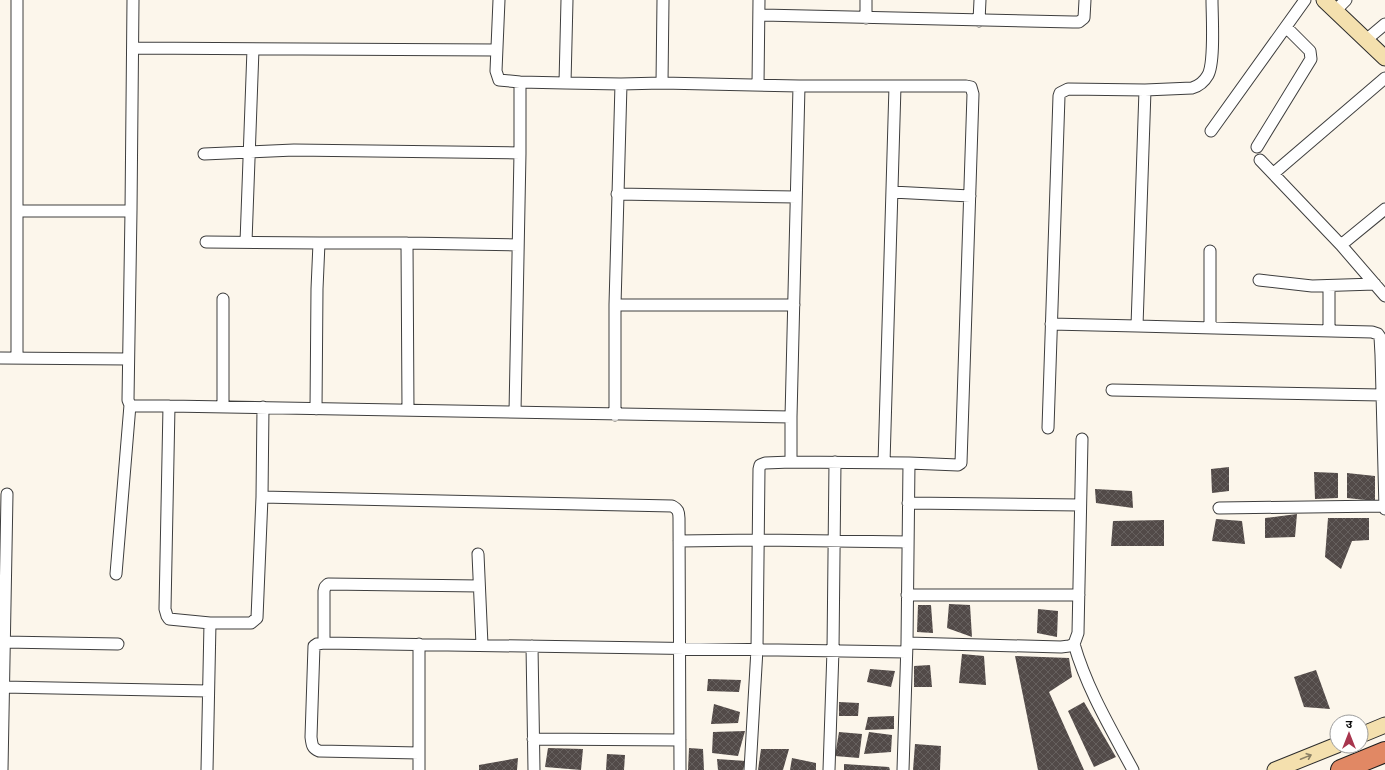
<svg xmlns="http://www.w3.org/2000/svg" width="1385" height="770" font-family="Bitter,'Noto Sans Devanagari',serif">
	<style>
		.building { fill: url(#building-cross-hatch) }
		.lines { fill: none; stroke-linecap: round; stroke-linejoin: round }
		.street-casing { stroke: #3e3e3e; stroke-width: 13 }
		.secondary-casing { stroke: #2d2d2d; stroke-width: 17 }
		.highway-casing { stroke: #1c1c1c; stroke-width: 22 }
		.street { stroke: #fff; stroke-width: 11 }
		.secondary { stroke: #f4e0ae; stroke-width: 15 }
		.highway { stroke: #e18864; stroke-width: 20 }
		.oneway { stroke: #8b8065 }
	</style>
	<defs>
		<pattern id="building-cross-hatch" width="8" height="8" patternUnits="userSpaceOnUse"><rect width="8" height="8" fill="#524a48"/><path d="M0 0l8 8M0 8l8-8" fill="none" stroke="#66605e"/></pattern>
	</defs>
	<rect width="100%" height="100%" fill="#fcf6eb"/>
	<!-- building -->
	<path class="building" d="M1229,467V491L1212,493L1211,469Z
		M1314,472L1338,473V498L1315,499Z
		M1347,473L1375,476V501L1347,498Z
		M1095,489L1132,491L1133,508L1096,503Z
		M1297,514L1295,537L1265,538V518Z
		M1328,518H1369V540L1352,541L1341,569L1325,557Z
		M1216,519L1242,521L1245,544L1212,541Z
		M1164,520V546H1111L1113,521Z
		M949,604L970,605L972,637L947,628Z
		M918,605H931L933,633L917,632Z
		M1038,609L1058,611L1057,637L1037,633Z
		M962,654L984,656L986,685L959,683Z
		M1015,656L1069,658L1072,677L1049,692L1084,770H1038Z
		M930,665L932,687H914V666Z
		M870,669L895,671L891,687L867,682Z
		M1316,670L1330,709L1304,707L1294,677Z
		M708,679L741,680L739,692L707,691Z
		M839,702L859,703L858,716H839Z
		M1084,702L1116,757L1094,767L1068,711Z
		M714,704L740,712L738,723L711,724Z
		M894,716V729L865,730L868,717Z
		M745,731L738,756L712,753L713,732Z
		M839,732L862,734L859,758L835,756Z
		M869,732L892,735L891,752L864,754Z
		M915,744L941,746L940,770H913Z
		M548,748L583,749L581,770L545,767Z
		M689,748L703,749L704,770H688Z
		M761,749H789L783,770H758Z
		M607,754L625,755L624,770H606Z
		M518,758L517,770H479V765Z
		M792,758L816,763V770H790Z
		M717,759L746,761L743,770H718Z
		M844,764L889,767L890,770H844Z"/>
	<g class="lines">
		<defs>
			<path id="street" d="M133,0L131,211L128,400L130,405L135,406H169L791,417L799,86H966L971,87L973,94L961,463L958,465L909,463L791,462L765,463L760,465L759,469L757,649L750,770
				M499,0L496,71L499,80L520,82L565,83
				M567,0L565,83L621,84L662,83L799,86
				M1335,11L1346,0
				M760,15L1073,22H1079L1084,18L1085,0
				M866,18V0
				M979,21L980,0
				M1366,40L1385,24
				M133,48L496,50
				M662,83L663,0
				M758,84L759,0
				M1211,131L1305,0
				M1257,147L1311,59L1310,51L1286,27
				M204,154L294,150L520,153
				M1260,160L1341,245L1385,296
				M1274,173L1385,78
				M892,192L970,196
				M617,194L796,197
				M17,211H131
				M206,242L319,243
				M246,242L253,49
				M407,243L408,410
				M1341,245L1385,209
				M1210,251V328
				M1259,280L1312,286L1375,284
				M1329,287V331
				M223,299V407
				M615,305H794
				M1051,324L1137,326L1145,90
				M1137,326L1372,332L1378,334L1380,337L1381,355L1385,509
				M0,358L128,359
				M17,358V0
				M1112,390L1382,395
				M169,406L165,609L167,616L169,619L210,623L207,770
				M316,409L317,289L319,243H407L517,245
				M515,412L520,153V82
				M615,415V305L621,84
				M791,417V462
				M1048,428L1059,96L1060,93L1068,89L1145,90L1192,88C1199,86 1204,82 1208,75C1215,62 1212,16 1212,0
				M884,463L895,86
				M262,497L672,506C678,509 679,512 679,518L680,770
				M908,503L1080,505
				M1219,508L1385,506
				M679,541L758,540L908,542
				M478,554L482,645
				M116,574L130,405
				M907,595H1079
				M210,623H251L257,618L262,497L263,407
				M4,642L118,644
				M324,643V591L325,587L328,584L479,586
				M907,643L1061,647L1069,646L1074,644L1078,633L1082,439
				M419,644V770
				M1074,644C1087,689 1111,729 1133,770
				M532,646L534,770
				M3,687L208,691
				M533,739L680,740
				M419,753L319,751C312,748 312,745 311,737L314,646L317,644L324,643L906,652
				M2,770L7,494
				M829,770L833,650L835,462
				M903,770L907,643L909,463"/>
			<path id="secondary" d="M1324,0L1385,58
				M1361,735L1385,725
				M1275,770L1337,745"/>
			<path id="highway" d="M1341,770L1385,752"/>
		</defs>
		<!-- street casing -->
		<use href="#street" class="street-casing"/>
		<!-- secondary casing -->
		<use href="#secondary" class="secondary-casing"/>
		<!-- highway casing -->
		<use href="#highway" class="highway-casing"/>
		<!-- street -->
		<use href="#street" class="street"/>
		<!-- secondary -->
		<use href="#secondary" class="secondary"/>
		<!-- highway -->
		<use href="#highway" class="highway"/>
	</g>
	<!-- one-way arrows -->
	<defs><path id="oneway-shaft" d="M-6 0H5M1.5-3L5.5 0L1.5 3" fill="none" stroke-width="1.6" stroke-linecap="round" stroke-linejoin="round"/></defs>
	<use class="oneway" href="#oneway-shaft" transform="translate(1306 757) rotate(-22)"/>
	<!-- north arrow -->
	<g transform="translate(1349 734)"><circle r="19" fill="#ffffff" stroke="#9d9d9d"/>
	<path d="M0-3L7 15L0 10L-7 15Z" fill="#a8354e"/>
	<text y="-6" font-size="11" font-weight="bold" text-anchor="middle" fill="#0b0b0b">उ</text>
	</g>
</svg>
